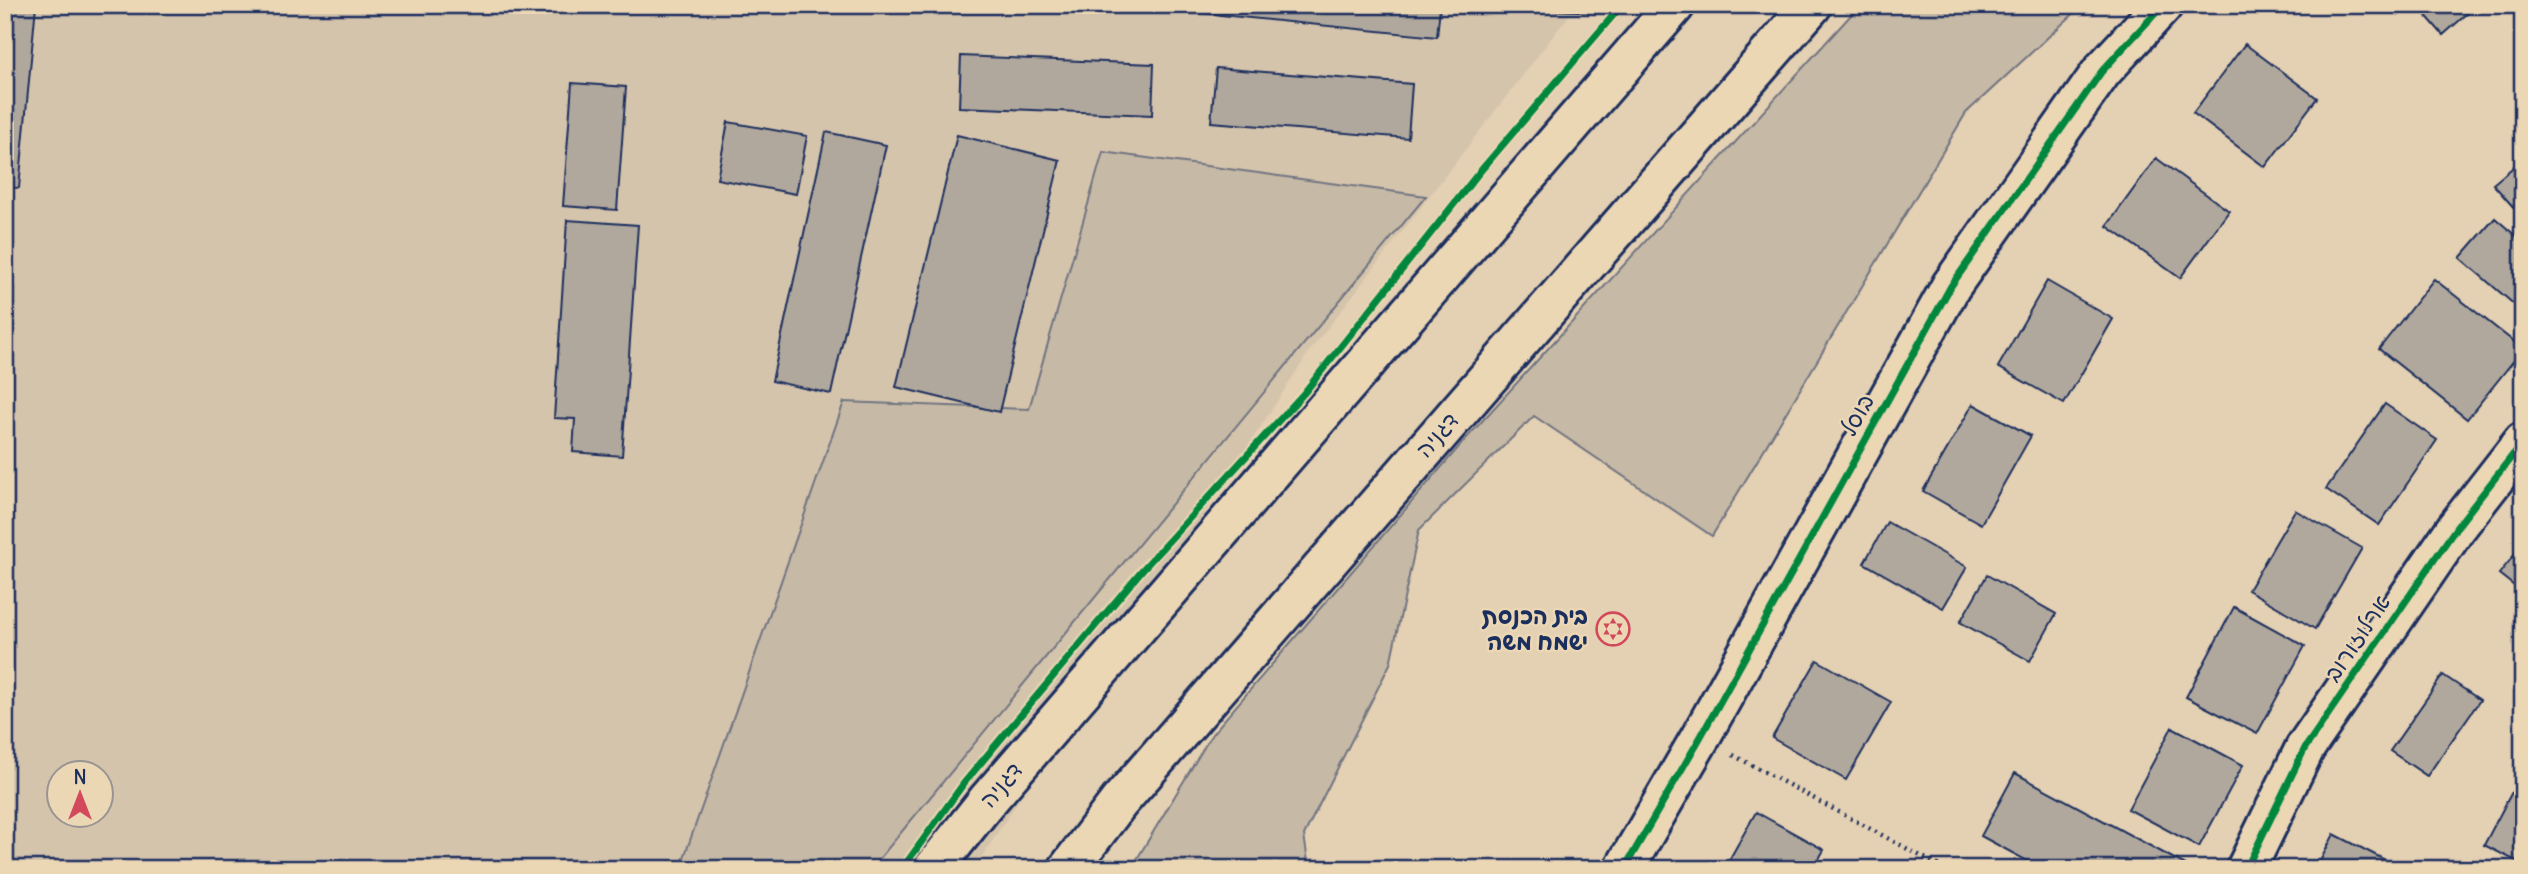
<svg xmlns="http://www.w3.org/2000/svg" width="2528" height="874" font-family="Delius,'Playpen Sans Hebrew',sans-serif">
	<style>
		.built { fill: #d5c4ac; fill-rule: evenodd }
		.green { fill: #c6b9a5; stroke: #707482; stroke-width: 2 }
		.building { fill: #b1a89d; stroke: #1b2f5e; stroke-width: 2 }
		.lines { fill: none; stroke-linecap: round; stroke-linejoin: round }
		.minor-casing { stroke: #1b2f5e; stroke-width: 44 }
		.secondary-casing { stroke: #1b2f5e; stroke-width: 44 }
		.path { stroke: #1b2f5e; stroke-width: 4.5; stroke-dasharray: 2 5; stroke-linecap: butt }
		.minor { stroke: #ecd7b5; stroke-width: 38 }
		.secondary { stroke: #ecd7b5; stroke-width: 38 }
		.cycleway-casing { stroke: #ecd7b5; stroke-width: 11 }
		.cycleway { stroke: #00873e; stroke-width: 7 }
		.labels { text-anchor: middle; stroke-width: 5; stroke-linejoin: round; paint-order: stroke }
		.street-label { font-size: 23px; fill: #1b2f5e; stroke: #ecd7b5 }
		.poi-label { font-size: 23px; font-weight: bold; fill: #1b2f5e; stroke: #ecd7b5; text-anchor: end }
	</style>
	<rect width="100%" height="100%" fill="#e4d0b2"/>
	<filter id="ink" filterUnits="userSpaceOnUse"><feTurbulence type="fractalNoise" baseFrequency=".0143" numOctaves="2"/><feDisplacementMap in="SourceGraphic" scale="14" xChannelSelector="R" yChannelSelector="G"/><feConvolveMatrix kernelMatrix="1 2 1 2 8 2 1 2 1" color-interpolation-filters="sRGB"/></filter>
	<g filter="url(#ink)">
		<!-- built -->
		<path class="built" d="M5,5H1577L1309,352L974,869H5ZM60,772H102V814H60Z"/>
		<!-- green -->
		<path class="green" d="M1860,5H2083L1966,113L1712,536L1534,416L1419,530L1390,664L1304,835L1309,869H1131L1212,734L1464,441Z
			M1103,152L1426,196L871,869H680L844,402L1029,409Z"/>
		<!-- building -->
		<path class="building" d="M5,5H36L19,188L5,187Z
			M1122,5H1604L1603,12L1440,6L1437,37Z
			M2417,5H2477L2443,35Z
			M2245,44L2317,98L2265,167L2193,113Z
			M961,56L1154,64L1152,115L959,107Z
			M1216,68L1412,84L1408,138L1211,122Z
			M572,83L626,87L617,210L563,206Z
			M728,122L807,136L796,194L717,179Z
			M826,132L886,145L831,394L772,381Z
			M957,135L1060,160L999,412L896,387Z
			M2156,158L2229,211L2180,278L2107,226Z
			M2523,159V218L2493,184Z
			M2495,218L2523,242V312L2460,258Z
			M567,220L638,225L622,456L573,452L575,419L554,418Z
			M2434,279L2523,349L2467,419L2379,349Z
			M2047,281L2113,319L2064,404L1998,367Z
			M1973,404L2031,436L1981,524L1923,491Z
			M2385,404L2437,440L2379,525L2326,489Z
			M2295,510L2362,548L2315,629L2248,590Z
			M1887,522L1967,567L1943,608L1864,563Z
			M2523,544V593L2499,574Z
			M1987,575L2056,614L2030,661L1960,622Z
			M2234,607L2305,646L2257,734L2186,697Z
			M1817,660L1891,702L1846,780L1772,738Z
			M2443,675L2480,700L2427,776L2390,751Z
			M2172,727L2243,765L2199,847L2128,809Z
			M2523,771V847L2516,861L2484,845Z
			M2015,773L2193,869H2042L1981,836Z
			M1756,812L1824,850L1813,869H1724Z
			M2334,834L2391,863L2388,869H2316Z"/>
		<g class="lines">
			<defs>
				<path id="minor" d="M1624,869L1700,738L1951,286L2102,71L2163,5
					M2246,869L2305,748L2456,528L2523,442"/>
				<path id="secondary" d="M933,869L987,801L1675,5
					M1068,869L1119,802L1812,5"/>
			</defs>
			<!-- minor casing -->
			<use href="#minor" class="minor-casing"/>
			<!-- secondary casing -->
			<use href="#secondary" class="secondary-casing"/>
			<!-- path -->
			<path class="path" d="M1733,755L1945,869"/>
			<!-- minor -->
			<use href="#minor" class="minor"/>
			<!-- secondary -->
			<use href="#secondary" class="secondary"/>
			<defs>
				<path id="cycleway" d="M902,869L964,783L1142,570L1304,393L1477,175L1622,5
					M1624,869L1700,738L1951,286L2102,71L2163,5
					M2246,869L2305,748L2456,528L2523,442"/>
			</defs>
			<!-- cycleway casing -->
			<use href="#cycleway" class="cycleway-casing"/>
			<!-- cycleway -->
			<use href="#cycleway" class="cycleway"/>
		</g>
	</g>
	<!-- icons -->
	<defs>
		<symbol id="synagogue-ring" viewBox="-11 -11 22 22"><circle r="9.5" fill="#ecd7b5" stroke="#d1495b" stroke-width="1.5"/><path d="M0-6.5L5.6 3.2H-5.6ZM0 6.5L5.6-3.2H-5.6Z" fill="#d1495b"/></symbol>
	</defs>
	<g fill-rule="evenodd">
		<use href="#synagogue-ring" x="1594" y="610" width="38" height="38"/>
	</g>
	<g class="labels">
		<!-- street labels -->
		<g class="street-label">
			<text transform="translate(1857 415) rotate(-61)" y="8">בוסל</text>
			<text transform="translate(1437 435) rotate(-49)" y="8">דגניה</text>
			<text transform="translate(2357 638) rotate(-56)" y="8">ארלוזורוב</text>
			<text transform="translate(1001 785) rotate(-50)" y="8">דגניה</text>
		</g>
		<!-- poi labels -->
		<g class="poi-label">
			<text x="1588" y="624">בית הכנסת<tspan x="1588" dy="26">ישמח משה</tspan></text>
		</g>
	</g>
	<!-- margin -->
	<rect width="2528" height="874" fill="none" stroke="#ecd7b5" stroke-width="28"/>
	<rect x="14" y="14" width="2500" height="846" fill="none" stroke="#1b2f5e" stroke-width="2.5" filter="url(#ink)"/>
	<!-- north arrow -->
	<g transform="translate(80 794)"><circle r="33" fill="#ecd7b5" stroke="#989492" stroke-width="2"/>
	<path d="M0-5L12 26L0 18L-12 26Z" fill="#d1495b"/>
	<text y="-10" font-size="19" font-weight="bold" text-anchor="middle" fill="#1b2f5e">N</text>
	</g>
</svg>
